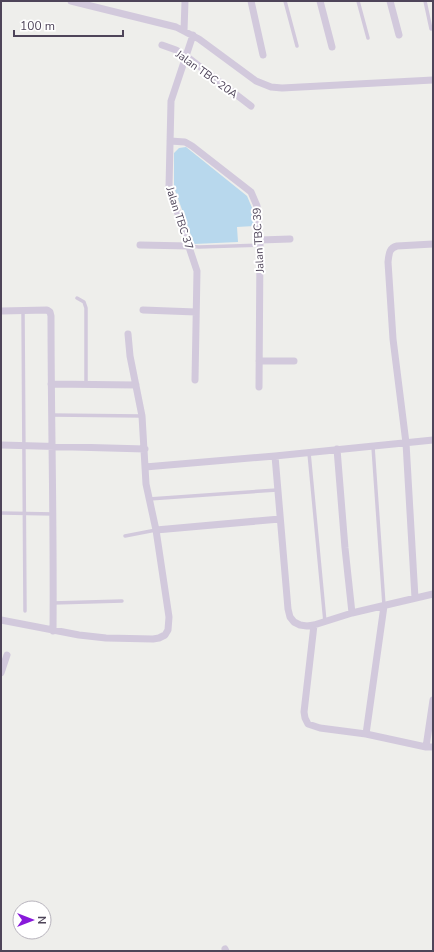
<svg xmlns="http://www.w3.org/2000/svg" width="434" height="952" font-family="'Nunito Sans',sans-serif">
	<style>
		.green { fill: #b8d8ed }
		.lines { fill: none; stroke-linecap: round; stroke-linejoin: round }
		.lane { stroke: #d2c9dc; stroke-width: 3.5 }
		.street { stroke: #d2c9dc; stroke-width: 7 }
		.labels { text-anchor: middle; stroke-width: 4; stroke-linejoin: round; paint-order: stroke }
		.street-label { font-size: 11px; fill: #4e4459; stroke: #fff }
	</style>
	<rect width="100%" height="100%" fill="#eeeeeb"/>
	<!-- green -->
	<path class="green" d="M186,147L247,196L253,210L254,226L237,227L238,242L194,244L174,187V153L179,148Z"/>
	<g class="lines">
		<!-- lane -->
		<path class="lane" d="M285,1L297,46
			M358,1L368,38
			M425,1L431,29
			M189,246L199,247L260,245
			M77,298L84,302L86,308V384
			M23,311L25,611
			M51,415L142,416
			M373,447L384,605
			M309,453L325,622
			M149,499L277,490
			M1,513L54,514
			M125,536L156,530
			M53,603L122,601"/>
		<!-- street -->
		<path class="street" d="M71,1L176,27L199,39L256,81L271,87L282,88L433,80
			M251,1L263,55
			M320,1L332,47
			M390,1L399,35
			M184,31L185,1
			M193,35L171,101L169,187L197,271L195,380
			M162,45L176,50L186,56L251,106
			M170,141L185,142L192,146L251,192L257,206L260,245L259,387
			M260,240L290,239
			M140,245L189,246
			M143,310L196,312
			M1,311L47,310L50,312L51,316C51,421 54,526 53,631
			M259,361H294
			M51,384L136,385
			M1,445L145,449
			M337,449L345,548L352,613
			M275,456L288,609L290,617L294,622L300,625L307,626L314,625L352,613L433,594
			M145,467L275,456L433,440
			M156,530L280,519
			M415,598L406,443L393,339L388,262C389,254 389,248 397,246L433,244
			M1,620L79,635L106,638L153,639L159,638L165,635L168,630L169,617L156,530L146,484L142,416L130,356L128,334
			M314,625L304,712L305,718L308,724L320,728L366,734L426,747H433
			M1,673L7,655
			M366,734L384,606
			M426,747L433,700
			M225,949L226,951"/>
	</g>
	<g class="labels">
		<!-- street labels -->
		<g class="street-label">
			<text transform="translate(207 74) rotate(36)" y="4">Jalan TBC 20A</text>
			<text transform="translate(180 218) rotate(72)" y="4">Jalan TBC 37</text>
			<text transform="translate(258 240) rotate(-93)" y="4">Jalan TBC 39</text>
		</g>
	</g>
	<!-- border -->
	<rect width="434" height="952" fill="none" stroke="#4e4459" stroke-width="4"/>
	<!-- north arrow -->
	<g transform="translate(32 920) rotate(90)"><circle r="19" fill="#ffffff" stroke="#b8b4bd"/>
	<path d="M0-3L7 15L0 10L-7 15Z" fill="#8819da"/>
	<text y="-6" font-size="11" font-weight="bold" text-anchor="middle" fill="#4e4459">N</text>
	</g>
	<!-- scale -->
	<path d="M14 30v6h109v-6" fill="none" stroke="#4e4459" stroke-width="2"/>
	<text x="20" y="30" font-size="12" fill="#4e4459" stroke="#ffffff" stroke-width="3" paint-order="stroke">100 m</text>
</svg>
